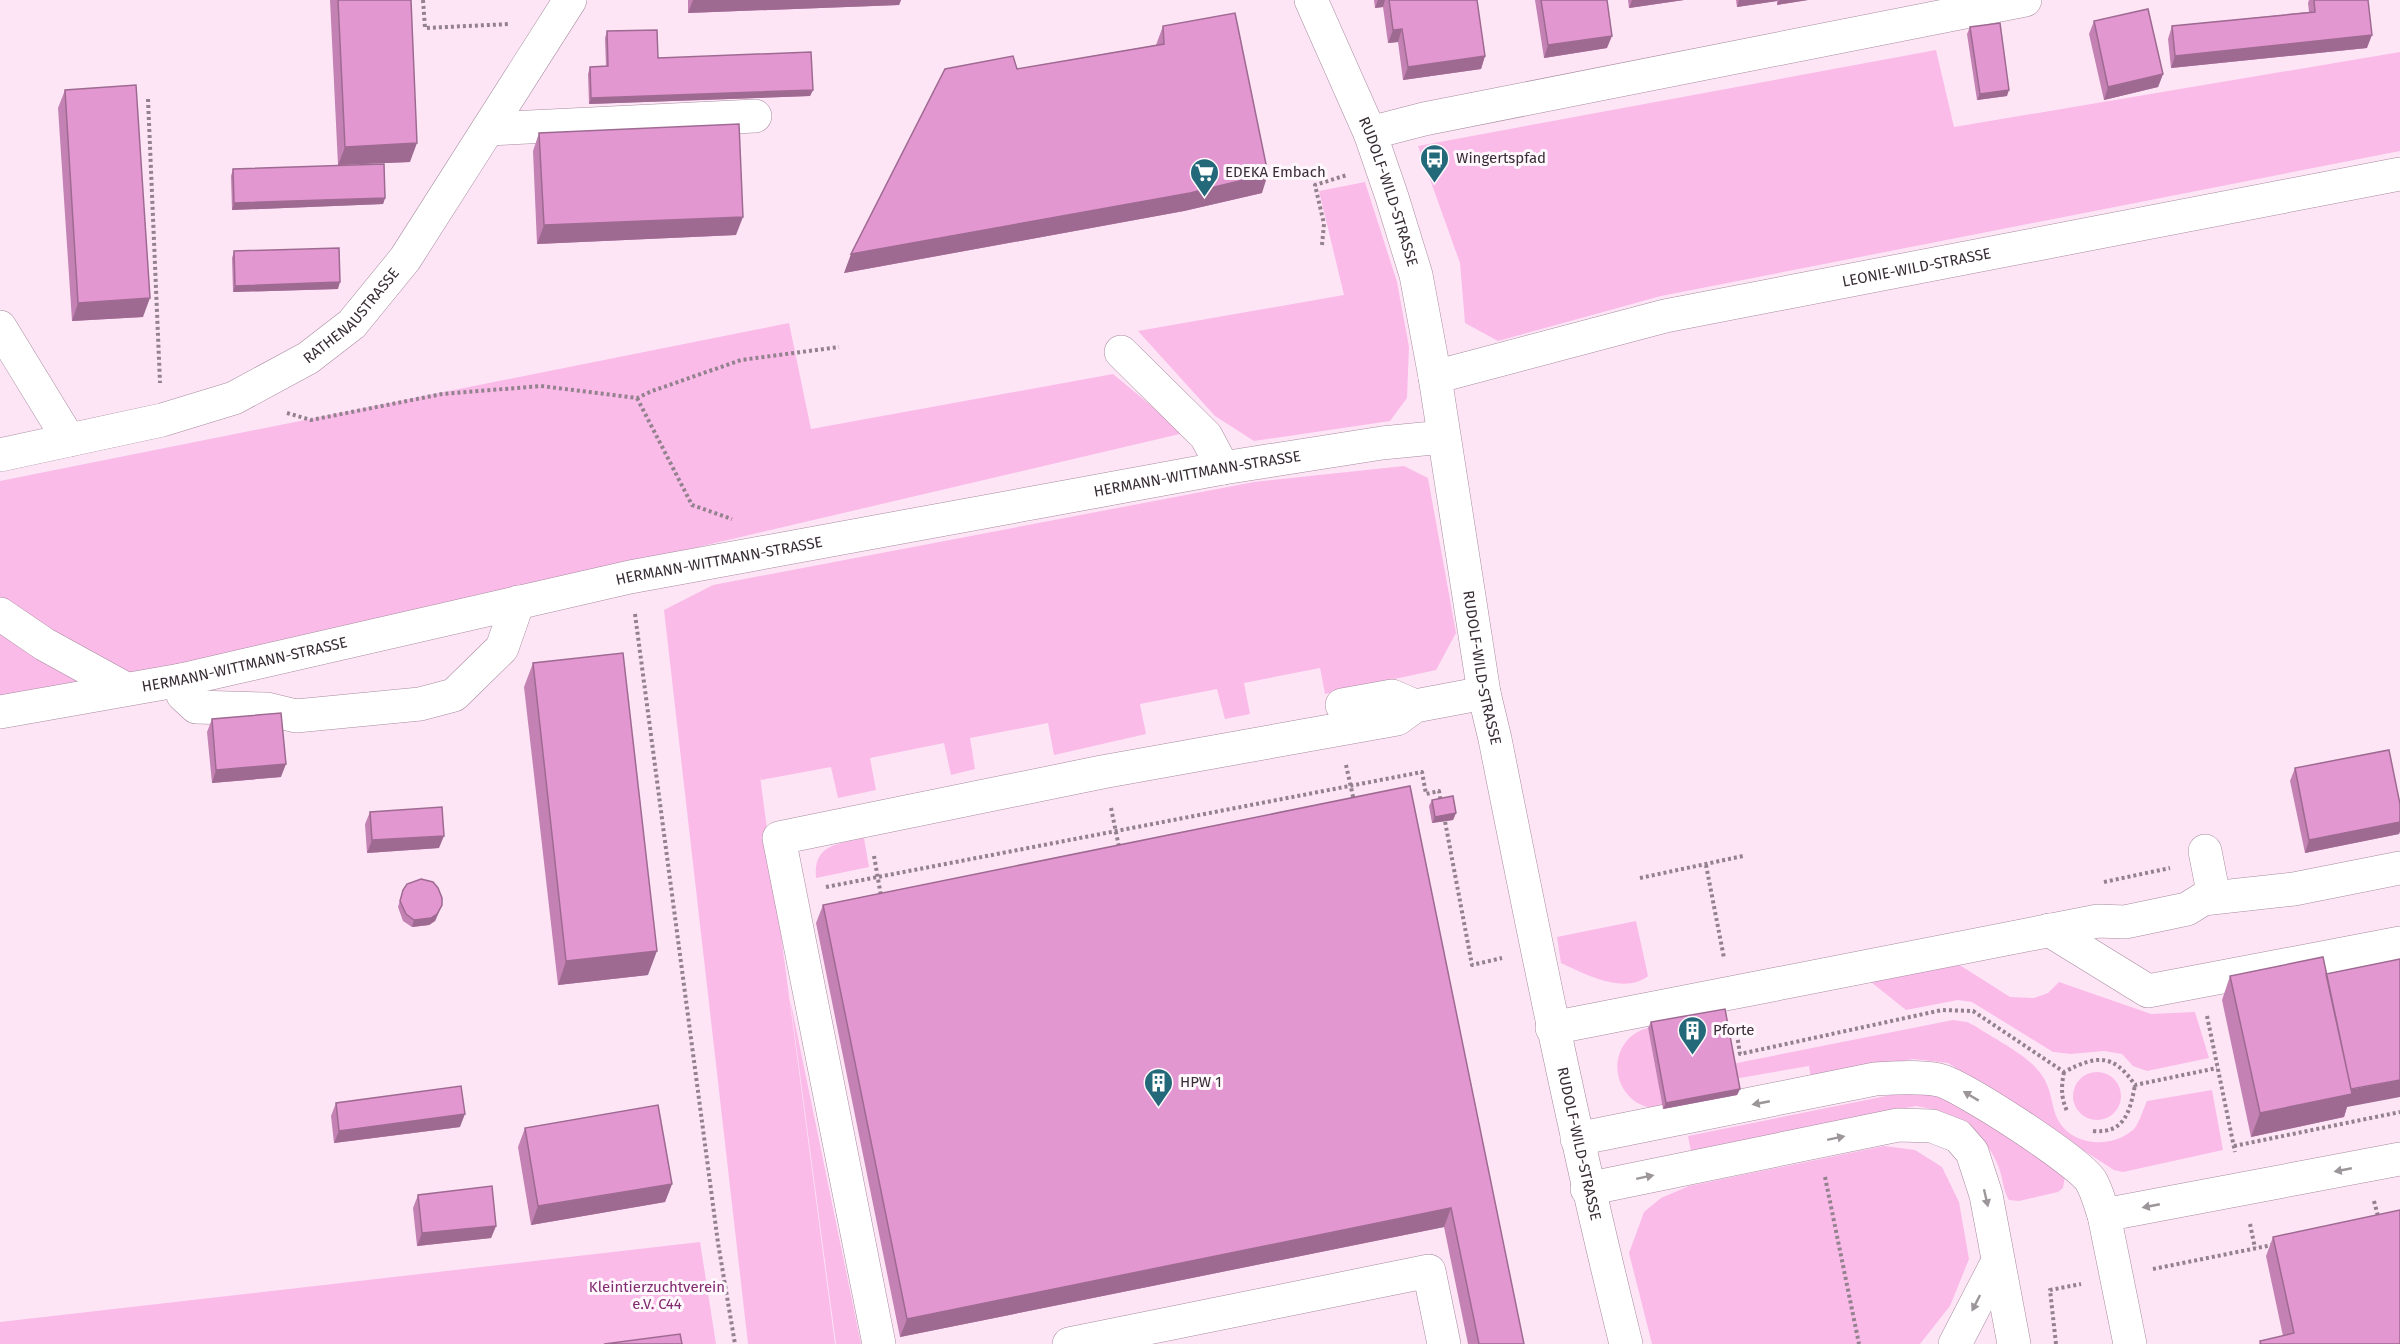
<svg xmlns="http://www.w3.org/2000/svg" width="2400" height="1344" font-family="'Fira Sans',sans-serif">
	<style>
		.green { fill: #fabbe9 }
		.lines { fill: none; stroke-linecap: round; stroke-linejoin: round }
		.minor-casing { stroke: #a68b9e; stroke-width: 34 }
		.path { stroke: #93828e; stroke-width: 4; stroke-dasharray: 3 3; stroke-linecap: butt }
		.minor { stroke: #fff; stroke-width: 33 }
		.wall { fill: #c382b3 }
		.shaded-wall { fill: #9f6a92 }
		.building { fill: #e397d0; stroke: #9f6a92; stroke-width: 1.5 }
		.oneway { fill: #9c969a }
		.labels { text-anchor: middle; stroke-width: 6; stroke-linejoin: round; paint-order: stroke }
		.poi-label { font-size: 15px; fill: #382d35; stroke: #fef8fd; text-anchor: start }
		.street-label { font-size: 15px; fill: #382d35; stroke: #fef8fd }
		.park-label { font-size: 15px; fill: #822b70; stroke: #fef8fd }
	</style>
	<rect width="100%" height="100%" fill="#fde5f6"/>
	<!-- green -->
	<path class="green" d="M1936,50L1954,127L2400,52V151L1661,296L1498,341L1465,323L1460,263L1418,146Z
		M1365,182L1397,282L1409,347L1407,398L1390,421L1254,441L1215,416L1138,331L1344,295L1319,191Z
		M789,323L811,429L1113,374L1184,433L0,711V481Z
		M1404,466L1428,478L1456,633L1436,670L1325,694L1320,668L1244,683L1250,714L1225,719L1217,689L1140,704L1146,734L1054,755L1048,723L970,738L975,769L951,775L944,743L870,758L876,790L838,798L831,767L761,780L760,776L835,1344H748L664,610L713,585L1254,482Z
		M864,838L869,867L816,878C813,844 838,844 864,838Z
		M1636,921L1648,976C1624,995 1585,974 1561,963L1557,937Z
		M1958,964L2010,997L2034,998L2048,993L2059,982L2151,1014L2195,1012L2209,1058L2147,1071L2133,1066L2122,1054L2104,1051L2071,1054L2053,1052L1972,1002L1958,1000L1906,1010L1871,982Z
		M790,999L861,1344H836Z
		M1953,1020L1967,1022L1975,1026C1992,1037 2024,1054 2036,1068C2056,1089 2048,1108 2062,1126C2079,1147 2113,1147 2133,1130C2139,1124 2143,1110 2147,1101L2212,1090L2223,1150L2123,1172L2114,1170L1948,1063L1913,1059L1811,1079L1809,1066L1734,1079L1732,1064Z
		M1648,1028L1663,1109C1652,1108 1641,1107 1632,1099C1607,1077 1615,1036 1648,1028Z
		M2073 1096a24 24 0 1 1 48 0a24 24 0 1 1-48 0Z
		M1906,1092L1952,1097L2065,1176L2063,1188L2058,1192L2019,1201L2009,1200C2003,1190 2003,1179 1999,1168C1985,1130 1953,1112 1916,1106L1691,1151L1688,1136Z
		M1884,1146L1915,1150L1942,1167L1959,1202L1969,1259L1950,1306L1920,1344H1652L1629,1253L1644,1212L1661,1198L1689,1186Z
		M700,1242L716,1344H0V1322Z"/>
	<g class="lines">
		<defs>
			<g id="minor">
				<path id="s1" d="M1311,0L1370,133L1392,197L1416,275L1435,377L1484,693L1495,739C1535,941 1576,1143 1626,1344"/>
				<path d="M488,129L755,116"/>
				<path d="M1370,133L1424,119L2025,0"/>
				<path d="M0,327L69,440"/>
				<path d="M1121,352L1206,436L1223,468"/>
				<path id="s2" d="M1435,377L1665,316L2400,174"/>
				<path id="s3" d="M0,455L162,420L234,398L308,358L352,324L405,259L570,0"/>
				<path d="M0,614L44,644L124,688"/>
				<path d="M181,680L183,695L196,707L267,709L296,716L420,704L454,695L502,648L518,602"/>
				<path d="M1342,705L1392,696L1415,706"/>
				<path id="s4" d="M0,712L181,680L630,577L1223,468L1382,443L1443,437"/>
				<path d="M2205,851L2214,897"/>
				<path d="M2049,930L2148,991L2400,943"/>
				<path d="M1552,1028L2098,921L2125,922L2187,909L2203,899L2294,889L2400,868"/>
				<path d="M1577,1139L1875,1079C1896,1078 1918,1076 1939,1080C1961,1085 2080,1162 2091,1181C2097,1191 2100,1204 2104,1215L2400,1159"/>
				<path d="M1587,1189L1898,1125L1932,1126L1958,1136L1972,1152L1986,1195L2014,1344"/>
				<path d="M2104,1215L2130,1344"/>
				<path d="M879,1344L779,838L1102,772L1397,719L1415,706L1484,693"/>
				<path d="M1069,1344L1429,1271L1444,1344"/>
				<path d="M1955,1344L1997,1263"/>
			</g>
		</defs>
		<!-- minor casing -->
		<use href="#minor" class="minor-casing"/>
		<!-- path -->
		<path class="path" d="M423,0L425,28L510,24
			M148,99L160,383
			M1322,245L1324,224L1315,185L1347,175
			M637,398L692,505L732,519
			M287,413L311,420L442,394L541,386L637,398L652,391L741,360L839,347
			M635,614L718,1243L735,1344
			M1346,765L1354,801
			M1111,808L1119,847
			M1444,816L1472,965L1502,958
			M874,856L881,896
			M1706,865L1724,958
			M1640,878L1743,856
			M2104,882L2170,868
			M826,887L1422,772L1426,794L1439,791L1441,803
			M2207,1016L2235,1152
			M1736,1028L1740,1054L1942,1010L1973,1011L2064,1072C2097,1055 2113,1053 2135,1085L2217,1068
			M2064,1072C2061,1087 2061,1098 2067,1111
			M2093,1131C2125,1134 2130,1111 2135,1085
			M2234,1146L2400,1112
			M1825,1177L1859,1344
			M2374,1201L2379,1220
			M2250,1224L2255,1248
			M2153,1269L2272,1245
			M2056,1344L2050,1290L2081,1284"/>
		<!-- minor -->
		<use href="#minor" class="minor"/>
	</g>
	<!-- wall -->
	<path class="wall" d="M330,0H411L410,162L338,165Z
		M688,0H901L899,5L688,13Z
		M1374,0H1477L1485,56L1481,69L1403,80L1398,42L1388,43L1383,7L1375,8Z
		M1535,0H1607V48L1544,58Z
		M1628,0H1684L1629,8Z
		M1736,0H1808L1777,5V1L1737,7Z
		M2309,0H2368L2367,48L2171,68L2168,39L2172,26L2309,12L2308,3Z
		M2094,21L2163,74L2158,87L2104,100L2089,34Z
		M1163,26L1262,193L1184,211L844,273L1017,69L1156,45Z
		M1970,27L2007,96L1977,100L1967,34Z
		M607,31L658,58L813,90L810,96L589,104L588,74L590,67H606L605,38Z
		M65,90L143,317L72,321L58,108Z
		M539,133L736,235L537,244L533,151Z
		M233,169L385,198L383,204L232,210L231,176Z
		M234,251L338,289L233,292L232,258Z
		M533,663L648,975L558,985L524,687Z
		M212,719L281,777L212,783L207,732Z
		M2295,768L2400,804V831L2399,834L2305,853L2290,781Z
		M1410,786L1524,1344H1468L1444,1227L900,1337L816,923L823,905Z
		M1432,800L1456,813L1453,820L1432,823L1429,806Z
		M370,812L439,848L367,853L365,824Z
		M403,890L442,905L435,921L429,925L412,927L403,921L398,907Z
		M2230,976L2347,1107L2344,1117L2251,1137L2222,1000Z
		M1651,1022L1740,1089L1737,1095L1663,1109L1648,1028Z
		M336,1103L460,1127L334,1143L331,1116Z
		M525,1128L672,1184L665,1202L531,1225L518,1147Z
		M418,1195L496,1226L491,1238L417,1246L413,1208Z
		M2273,1237L2400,1344H2259L2260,1341L2283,1336L2266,1256Z"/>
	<!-- shaded-wall -->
	<path class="shaded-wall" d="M693,0H901L899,5L688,13Z
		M1378,0H1385L1383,7L1375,8Z
		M1632,0H1684L1629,8Z
		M1739,0H1777V1L1737,7Z
		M1779,0H1808L1777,5Z
		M1402,29L1398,42L1388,43L1393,30Z
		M2372,35L2367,48L2171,68L2175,56Z
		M1612,36L1607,48L1544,58L1548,45Z
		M1485,56L1481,69L1403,80L1408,67Z
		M2163,74L2158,87L2104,100L2108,87Z
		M813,90L810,96L589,104L591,98Z
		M2009,90L2007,96L1977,100L1980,94Z
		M417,143L410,162L338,165L345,147Z
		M1268,174L1262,193L1184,211L844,273L851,254Z
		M385,198L383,204L232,210L234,203Z
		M743,217L736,235L537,244L544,225Z
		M340,282L338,289L233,292L235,286Z
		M150,298L143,317L72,321L78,303Z
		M286,764L281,777L212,783L216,770Z
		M1456,813L1453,820L1432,823L1435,817Z
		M2400,822V831L2399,834L2305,853L2309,840Z
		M444,836L439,848L367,853L372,840Z
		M442,905L435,921L429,925L412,927L414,920Z
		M657,951L648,975L558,985L566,961Z
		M2400,1080V1097L2347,1107L2344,1117L2251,1137L2260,1113L2348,1090Z
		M1740,1089L1737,1095L1663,1109L1666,1103Z
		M465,1114L460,1127L334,1143L339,1131Z
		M672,1184L665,1202L531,1225L538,1206Z
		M1451,1208L1444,1227L900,1337L907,1319Z
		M496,1226L491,1238L417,1246L422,1233Z"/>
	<!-- building -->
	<path class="building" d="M338,0H411L417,143L345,147Z
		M1389,0H1477L1485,56L1408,67L1402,29L1393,30Z
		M1541,0H1607L1612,36L1548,45Z
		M2314,0H2368L2372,35L2175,56L2172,26L2315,12Z
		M2148,9L2163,74L2108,87L2094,21Z
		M1235,13L1268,174L1190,193L851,254L945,69L1013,56L1017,69L1164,44L1163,26Z
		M2000,23L2009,90L1980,94L1970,27Z
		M657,30L658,58L811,52L813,90L591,98L590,67L608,66L607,31Z
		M136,85L150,298L78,303L65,90Z
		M739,124L743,217L544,225L539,133Z
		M384,164L385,198L234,203L233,169Z
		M339,248L340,282L235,286L234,251Z
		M623,653L657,951L566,961L533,663Z
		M281,713L286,764L216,770L212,719Z
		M2389,750L2400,804V822L2309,840L2295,768Z
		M1410,786L1524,1344H1479L1451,1208L907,1319L823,905Z
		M1453,796L1456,813L1435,817L1432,800Z
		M442,807L444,836L372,840L370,812Z
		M421,879L433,882L438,888L442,898V905L437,914L431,918L414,920L406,914L400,901L403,890L407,884Z
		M2323,957L2352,1094L2260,1113L2230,976Z
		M2400,959V1080L2351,1089L2326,974Z
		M1725,1009L1740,1089L1666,1103L1651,1022Z
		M461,1086L465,1114L339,1131L336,1103Z
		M658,1105L672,1184L538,1206L525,1128Z
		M492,1186L496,1226L422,1233L418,1195Z
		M2400,1210V1344H2261L2260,1341L2294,1333L2273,1237Z
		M680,1334L682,1344H604Z"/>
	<!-- one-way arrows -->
	<defs><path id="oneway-solid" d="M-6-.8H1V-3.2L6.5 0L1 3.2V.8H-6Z" transform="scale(1.5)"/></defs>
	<g class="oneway">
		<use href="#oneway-solid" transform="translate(1971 1096) rotate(-149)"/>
		<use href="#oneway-solid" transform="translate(1761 1103) rotate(169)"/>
		<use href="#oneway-solid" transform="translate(1836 1138) rotate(-12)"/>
		<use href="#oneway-solid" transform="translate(2343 1170) rotate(169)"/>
		<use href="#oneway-solid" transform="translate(1645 1177) rotate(-12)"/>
		<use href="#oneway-solid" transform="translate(1986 1198) rotate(77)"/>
		<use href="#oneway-solid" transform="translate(2151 1206) rotate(169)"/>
		<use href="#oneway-solid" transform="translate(1976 1303) rotate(117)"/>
	</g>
	<!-- icons -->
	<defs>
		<symbol id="bus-pin" viewBox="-11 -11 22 30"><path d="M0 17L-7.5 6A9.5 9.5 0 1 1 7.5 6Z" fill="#24697a" stroke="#fef8fd"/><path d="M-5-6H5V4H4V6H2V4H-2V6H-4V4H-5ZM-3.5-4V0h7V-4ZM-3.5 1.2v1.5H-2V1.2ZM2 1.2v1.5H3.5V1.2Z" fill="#fff"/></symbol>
		<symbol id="supermarket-pin" viewBox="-11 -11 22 30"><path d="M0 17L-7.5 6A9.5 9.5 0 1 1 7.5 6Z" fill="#24697a" stroke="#fef8fd"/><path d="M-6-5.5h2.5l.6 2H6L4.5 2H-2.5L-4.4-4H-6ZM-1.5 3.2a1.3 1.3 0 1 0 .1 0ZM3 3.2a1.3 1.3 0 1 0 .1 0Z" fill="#fff"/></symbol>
		<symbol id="building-pin" viewBox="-11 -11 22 30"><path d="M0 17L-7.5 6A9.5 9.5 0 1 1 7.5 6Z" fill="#24697a" stroke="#fef8fd"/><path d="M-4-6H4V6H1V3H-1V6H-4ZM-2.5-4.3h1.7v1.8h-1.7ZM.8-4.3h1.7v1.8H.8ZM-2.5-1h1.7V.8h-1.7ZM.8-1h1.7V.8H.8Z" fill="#fff"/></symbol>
	</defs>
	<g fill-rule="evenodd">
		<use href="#bus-pin" x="1418" y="142" width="33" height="45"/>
		<use href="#supermarket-pin" x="1188" y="156" width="33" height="45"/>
		<use href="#building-pin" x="1676" y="1014" width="33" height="45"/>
		<use href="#building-pin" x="1142" y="1066" width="33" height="45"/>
	</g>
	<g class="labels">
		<!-- poi labels -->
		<g class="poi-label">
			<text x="1456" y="163">Wingertspfad</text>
			<text x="1225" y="177">EDEKA Embach</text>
			<text x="1713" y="1035">Pforte</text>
			<text x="1180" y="1087">HPW 1</text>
		</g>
		<!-- street labels -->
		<g class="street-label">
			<text dy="5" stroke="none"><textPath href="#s1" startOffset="207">RUDOLF-WILD-STRASSE</textPath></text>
			<text dy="5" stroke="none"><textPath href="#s2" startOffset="494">LEONIE-WILD-STRASSE</textPath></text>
			<text dy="5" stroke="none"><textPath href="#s3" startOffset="386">RATHENAUSTRASSE</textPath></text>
			<text dy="5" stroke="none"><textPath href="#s4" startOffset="1221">HERMANN-WITTMANN-STRASSE</textPath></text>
			<text dy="5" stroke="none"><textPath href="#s4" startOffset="735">HERMANN-WITTMANN-STRASSE</textPath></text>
			<text dy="5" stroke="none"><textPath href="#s4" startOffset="249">HERMANN-WITTMANN-STRASSE</textPath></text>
			<text dy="5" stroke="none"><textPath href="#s1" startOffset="693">RUDOLF-WILD-STRASSE</textPath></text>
			<text dy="5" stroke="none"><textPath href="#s1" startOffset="1179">RUDOLF-WILD-STRASSE</textPath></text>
		</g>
		<!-- park labels -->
		<g class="park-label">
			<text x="657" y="1292">Kleintierzuchtverein<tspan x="657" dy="17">e.V. C44</tspan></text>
		</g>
	</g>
</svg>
